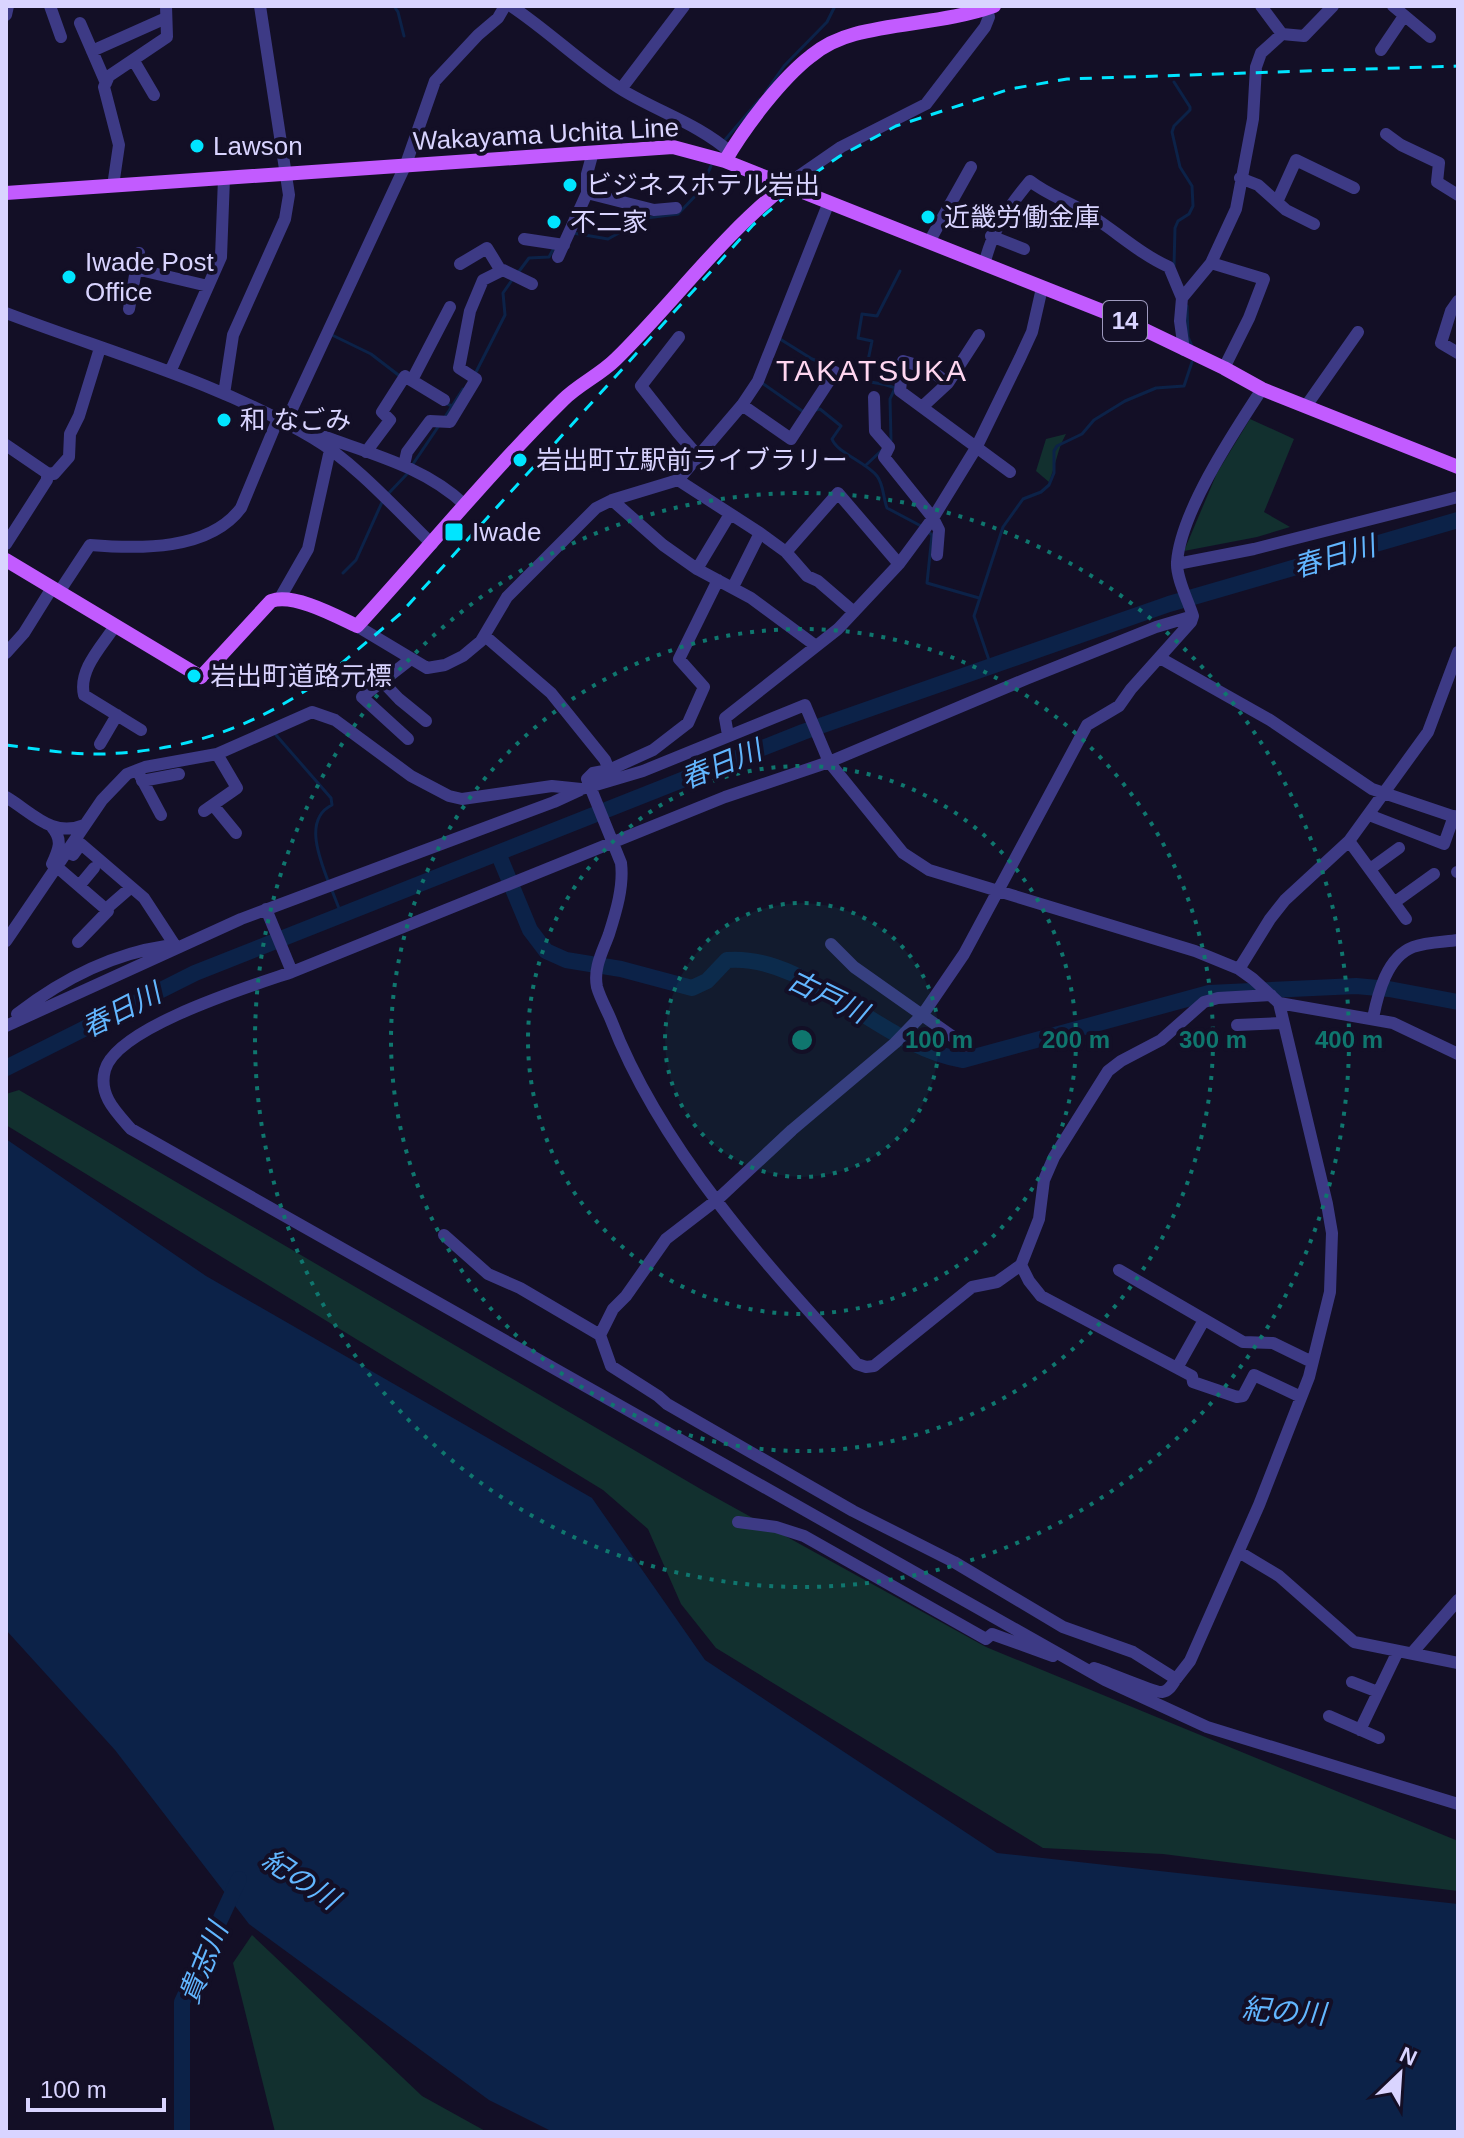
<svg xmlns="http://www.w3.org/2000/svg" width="1464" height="2138" font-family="Arial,'Noto Sans JP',sans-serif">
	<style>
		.green { fill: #12302f }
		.water { fill: #0c2248 }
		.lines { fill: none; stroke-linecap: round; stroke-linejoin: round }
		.stream { stroke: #0c2248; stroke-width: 3 }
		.river { stroke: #0c2248; stroke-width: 16 }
		.minor { stroke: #3d3a85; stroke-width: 12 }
		.major { stroke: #c25bff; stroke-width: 14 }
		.rail { stroke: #00e5ff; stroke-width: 3; stroke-dasharray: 12 10; stroke-linecap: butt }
		.ring { fill: none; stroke: #0f766e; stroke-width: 4; stroke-dasharray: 4 8 }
		.poi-dot { fill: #00e5ff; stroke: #130f26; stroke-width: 3 }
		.labels { text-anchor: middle; stroke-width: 8; stroke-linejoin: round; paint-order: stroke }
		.shield { fill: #130f26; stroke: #9e99be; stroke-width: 2 }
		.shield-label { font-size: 24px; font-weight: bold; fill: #d9d4ff }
		.street-label { font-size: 26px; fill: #d9d4ff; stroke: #130f26 }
		.poi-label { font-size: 26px; fill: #d9d4ff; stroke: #130f26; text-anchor: start }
		.water-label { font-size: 28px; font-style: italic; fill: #62b6ff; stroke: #130f26 }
		.quarter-label { font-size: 30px; letter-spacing: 2px; fill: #ffd6f0; stroke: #130f26 }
		.centre { fill: #0f766e; stroke: #130f26; stroke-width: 4 }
		.ring-label { font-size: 24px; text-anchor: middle; font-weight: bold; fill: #0f766e; stroke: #130f26; stroke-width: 8; stroke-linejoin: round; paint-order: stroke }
	</style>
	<rect width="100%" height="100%" fill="#130f26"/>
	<!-- green -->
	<path class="green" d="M1250,419L1294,439L1264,512L1290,527L1257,537L1184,551L1217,473Z
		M1066,434C1057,450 1056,465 1049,482L1036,471L1046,439Z
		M19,1090L704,1491L986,1647L1458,1841V1891L1163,1854L1043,1848L716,1648L681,1604L648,1529L603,1490L6,1125V1094Z
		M252,1935L422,2096L487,2132H275L233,1963Z"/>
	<!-- water -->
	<path class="water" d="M6,1139L206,1276L592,1498L705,1660L997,1853L1458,1904V2132H553L489,2100L249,1924L115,1750L6,1630Z"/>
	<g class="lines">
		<!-- stream -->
		<path class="stream" d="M394,6L398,12L404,36
			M765,93L784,66L827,22L835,6
			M724,141L760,99
			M573,233L608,239L646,218L678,214L699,192L711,166
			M1174,266L1175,228L1178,221L1189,214L1193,206L1192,186L1180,167L1172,132L1174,126L1190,110V107L1174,82
			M517,274L529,258L549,257L555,246
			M1187,306L1188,337L1192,346
			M332,335L371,354L401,377
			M780,339L812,359L833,367
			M840,371C855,385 875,379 895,388L890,399L891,440L889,443
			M475,374L505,315L503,293L512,280
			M864,380L872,341L858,338L862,314L877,316L900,271
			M762,383L805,413
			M452,406L463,389
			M816,410L820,409L841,426L832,439C837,453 866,462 877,476C884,485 883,498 887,508L921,526
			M445,417L452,406L445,403
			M866,465L881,451
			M411,467L438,427
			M388,494L407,474
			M927,531L932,535L927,583L979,598
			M343,573L356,560L383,500
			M991,666L974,616L1003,527L1023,499L1041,492L1049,485L1054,473V451L1057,446L1082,434L1094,420L1125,401L1156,388L1184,386L1192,362
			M276,735L331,798L332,805C303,819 320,859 328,881
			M331,888L342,916"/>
		<!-- river -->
		<path class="river" d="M498,853L530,930L546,951L566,960L621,969L692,988L707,981L727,960C807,953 883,1048 963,1060L1209,993L1356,986L1389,989L1458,1002
			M6,1068L195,973L803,732L1169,604L1458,520
			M182,2132V2002L239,1879"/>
		<!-- minor -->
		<path class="minor" d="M50,6L61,37
			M511,6C550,32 584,66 624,91C659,112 700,125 730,152
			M1261,6L1282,34
			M1393,6L1430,37
			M6,15L8,6
			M80,23L106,83
			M1381,50L1404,16
			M92,51L166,18
			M134,61L154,95
			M621,89L684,6
			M1386,134L1401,145L1439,163L1437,182L1458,195
			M1240,178L1258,185L1286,210L1314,224
			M786,185L841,147L926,104L985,27L989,17L987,9
			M113,186L119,145L104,87L109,76L167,37L166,6
			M587,193L654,210L676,208
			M1277,202L1296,160L1354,188
			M991,236L1024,249
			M524,239L564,245
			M929,242L971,167
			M558,257L587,193V174L593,152
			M1211,263L1264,279L1249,318L1224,368
			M460,264L487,248L501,271
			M984,265C993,229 1006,210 1030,181C1049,196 1071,202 1090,215C1117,232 1140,254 1169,267L1182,298
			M136,269L208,286
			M1458,301L1451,311L1441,343L1458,353
			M129,309L139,253
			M6,313C108,352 218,382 313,438C354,462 397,510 432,544
			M679,337L641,386L678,433L699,457
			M1184,350L1180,321L1182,298L1211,263L1236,209L1253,119L1256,67L1261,53L1282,34L1304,36L1333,6
			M170,372L221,257L224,178
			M406,377L444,400
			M412,380L450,307
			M948,383L927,368L903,361L900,391L1010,472
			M224,394L233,335L285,219L289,195L260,6
			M874,397L875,431L889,447L884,457L933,518L939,530L937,555
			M742,405L791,439L835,372
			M1306,406L1358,332
			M922,407L948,383L979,335
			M285,424L406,164L435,81L478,35L498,18L505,6
			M313,438L325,437C375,455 426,468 465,505
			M6,445L47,473
			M366,452L390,420L382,412L405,376
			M404,465L407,452L430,421L450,422L476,379L459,368L470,311L483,280L503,270L532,284
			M678,480L760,533L786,552L807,576L818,581L854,612
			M612,500L663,545L697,569L751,598L816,646
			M6,544L47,480V473L54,474L69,457L70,434L79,416L100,348
			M786,552L838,493L899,564
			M1177,564L1254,549L1458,497
			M697,569L730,514
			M733,587L760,533
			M59,592L90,545C139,549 209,551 241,508L278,419
			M280,598L308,549L330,450
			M1193,616L1156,627L1026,679L829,762L725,797L292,972C251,986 117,1027 105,1070C98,1095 116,1112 131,1129L1105,1680L1207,1727L1458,1804
			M115,626C102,646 78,670 84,695L141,730
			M357,626L427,668L445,665L463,656L481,641L507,597L596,508L612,500L678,480L742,405L758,381L829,202
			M485,636L551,693L605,760L609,770L593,773L587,779L621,863C624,886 616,912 609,934C603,951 593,968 597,987C600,998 607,1010 611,1020C660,1148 765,1264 857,1364L866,1367L874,1366L972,1287L997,1282L1021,1265L1039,1219L1044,1180L1054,1157L1108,1071L1121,1061L1161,1040L1204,1002L1218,998L1271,995
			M6,653L24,633L52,588
			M1160,658L1270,720L1372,789L1458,818
			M382,681L399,699L426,721
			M728,735L725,718L838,629L899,564L933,518L976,448L1020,358L1032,332L1042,288
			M408,739L362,697L411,659
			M100,744L117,715
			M137,770L161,815
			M609,770L653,750L688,723L704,687L679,659L718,580
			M142,781L179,774
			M6,797C33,813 52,838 84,825
			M213,805L236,833
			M204,811L237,788L217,754
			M1369,815L1444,844L1454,816
			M1349,841L1406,919
			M73,855L81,844L144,898L176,947
			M52,864C59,849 63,840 52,827
			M57,867L108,911L78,942
			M1370,869L1399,848
			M1457,872H1458
			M79,886L94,868
			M1395,902L1434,874
			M106,909L129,889
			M266,909L292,972
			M6,941L102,800L127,774L145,767L217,754L312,712L335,720L411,776L449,796L462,799L552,786L581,789L589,787L643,771L805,705L829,762L903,853L929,870L1195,951L1239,969L1253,979L1279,1003L1327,1204L1332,1233L1330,1292L1309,1377L1259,1505L1190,1661L1176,1679L1133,1652L1063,1627L954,1562L853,1511L667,1404L658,1396L611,1366L600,1335L520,1288L488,1274L444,1235
			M831,944L854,967L966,1046
			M1239,969L1270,919L1285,900L1349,841L1428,732L1458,652
			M1279,1003L1393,1023L1458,1054
			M17,1014C60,981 111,954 166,946
			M1373,1018C1378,993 1387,957 1413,947C1426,942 1444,942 1458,940
			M1237,1025L1282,1023
			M6,1026L241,919L554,802L580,790
			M1021,1265L1029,1281L1041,1296L1192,1376L1193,1382L1237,1397L1243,1396L1254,1375L1301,1397
			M1119,1270L1243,1342L1273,1343L1312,1362
			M600,1335L613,1309L626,1296L666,1239L718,1199L792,1130L895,1043L923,1014L964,954L1087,725L1119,706L1131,689L1191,622L1193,616C1188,600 1176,578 1177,562C1181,511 1234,432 1262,389
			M1177,1368L1204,1320
			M738,1522L776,1527L804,1536L986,1639L992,1634L1053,1656
			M1239,1552L1279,1576L1354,1642L1458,1663
			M1412,1653L1458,1600
			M1094,1668C1105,1671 1156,1693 1162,1692C1169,1691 1172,1685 1176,1679
			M1352,1682L1378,1692
			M1329,1716L1379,1738
			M1360,1730L1398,1651"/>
		<!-- major -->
		<path class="major" d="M725,161C744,128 781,79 811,56C823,46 840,38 855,34C901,22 949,22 994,6
			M6,193L673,147L725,161L1120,318L1224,368L1262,389L1458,467
			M6,560L201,677L271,601C294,593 336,616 357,626C426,551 490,472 563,400C579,384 600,375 616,359C674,302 722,235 786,185"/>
		<!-- rail -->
		<path class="rail" d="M324,678L400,614L753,225L802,182L840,156L896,126L1010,89L1067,79L1458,66
			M6,745C38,749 71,755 104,754C194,750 258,725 332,673"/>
	</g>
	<!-- distance rings -->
	<circle cx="802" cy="1040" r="137" fill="#0f766e" fill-opacity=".12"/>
	<g class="ring">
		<circle cx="802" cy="1040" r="137"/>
		<circle cx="802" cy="1040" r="274"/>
		<circle cx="802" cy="1040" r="411"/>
		<circle cx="802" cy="1040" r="547"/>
	</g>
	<!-- markers -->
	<g class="poi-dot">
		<circle cx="197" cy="146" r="8"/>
		<circle cx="570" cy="185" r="8"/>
		<circle cx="928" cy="217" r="8"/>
		<circle cx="554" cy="222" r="8"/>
		<circle cx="69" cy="277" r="8"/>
		<circle cx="224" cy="420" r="8"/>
		<circle cx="520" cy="460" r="8"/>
		<rect x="444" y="522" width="20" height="20" rx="4"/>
		<circle cx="194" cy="676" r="8"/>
	</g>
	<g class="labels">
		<!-- shield labels -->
		<rect class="shield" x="1103" y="301" width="44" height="40" rx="6"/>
		<g class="shield-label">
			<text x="1125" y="329">14</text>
		</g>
		<!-- street labels -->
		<g class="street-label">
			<text transform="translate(546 134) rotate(-3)" y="9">Wakayama Uchita Line</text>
		</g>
		<!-- poi labels -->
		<g class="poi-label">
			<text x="213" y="155">Lawson</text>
			<text x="586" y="194">ビジネスホテル岩出</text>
			<text x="944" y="226">近畿労働金庫</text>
			<text x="570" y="231">不二家</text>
			<text x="85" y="271">Iwade Post<tspan x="85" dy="30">Office</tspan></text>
			<text x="240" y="429">和 なごみ</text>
			<text x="536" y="469">岩出町立駅前ライブラリー</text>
			<text x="472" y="541">Iwade</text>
			<text x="210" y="685">岩出町道路元標</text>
		</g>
		<!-- water labels -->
		<g class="water-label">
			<text transform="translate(1334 556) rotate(-16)" y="10">春日川</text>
			<text transform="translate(721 764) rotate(-22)" y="10">春日川</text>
			<text transform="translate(828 996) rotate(26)" y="10">古戸川</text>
			<text transform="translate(121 1010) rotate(-27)" y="10">春日川</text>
			<text transform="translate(301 1879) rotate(33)" y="10">紀の川</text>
			<text transform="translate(203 1963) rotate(-68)" y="10">貴志川</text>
			<text transform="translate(1284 2011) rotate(4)" y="10">紀の川</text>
		</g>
		<!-- quarter labels -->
		<g class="quarter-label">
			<text x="872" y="381">TAKATSUKA</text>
		</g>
	</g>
	<circle cx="802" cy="1040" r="12" class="centre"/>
	<g class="ring-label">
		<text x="939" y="1048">100 m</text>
		<text x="1076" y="1048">200 m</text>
		<text x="1213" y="1048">300 m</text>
		<text x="1349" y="1048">400 m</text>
	</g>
	<!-- border -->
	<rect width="1464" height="2138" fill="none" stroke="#d9d4ff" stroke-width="16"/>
	<!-- north arrow -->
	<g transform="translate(1400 2074) rotate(25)" stroke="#130f26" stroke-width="6" paint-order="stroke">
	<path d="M0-6L14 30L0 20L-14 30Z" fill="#d9d4ff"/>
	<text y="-12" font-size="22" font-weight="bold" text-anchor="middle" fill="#d9d4ff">N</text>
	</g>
	<!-- scale -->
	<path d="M28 2098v12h136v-12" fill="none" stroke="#d9d4ff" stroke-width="4"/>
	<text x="40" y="2098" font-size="24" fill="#d9d4ff" stroke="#130f26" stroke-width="6" paint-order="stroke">100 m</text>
</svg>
